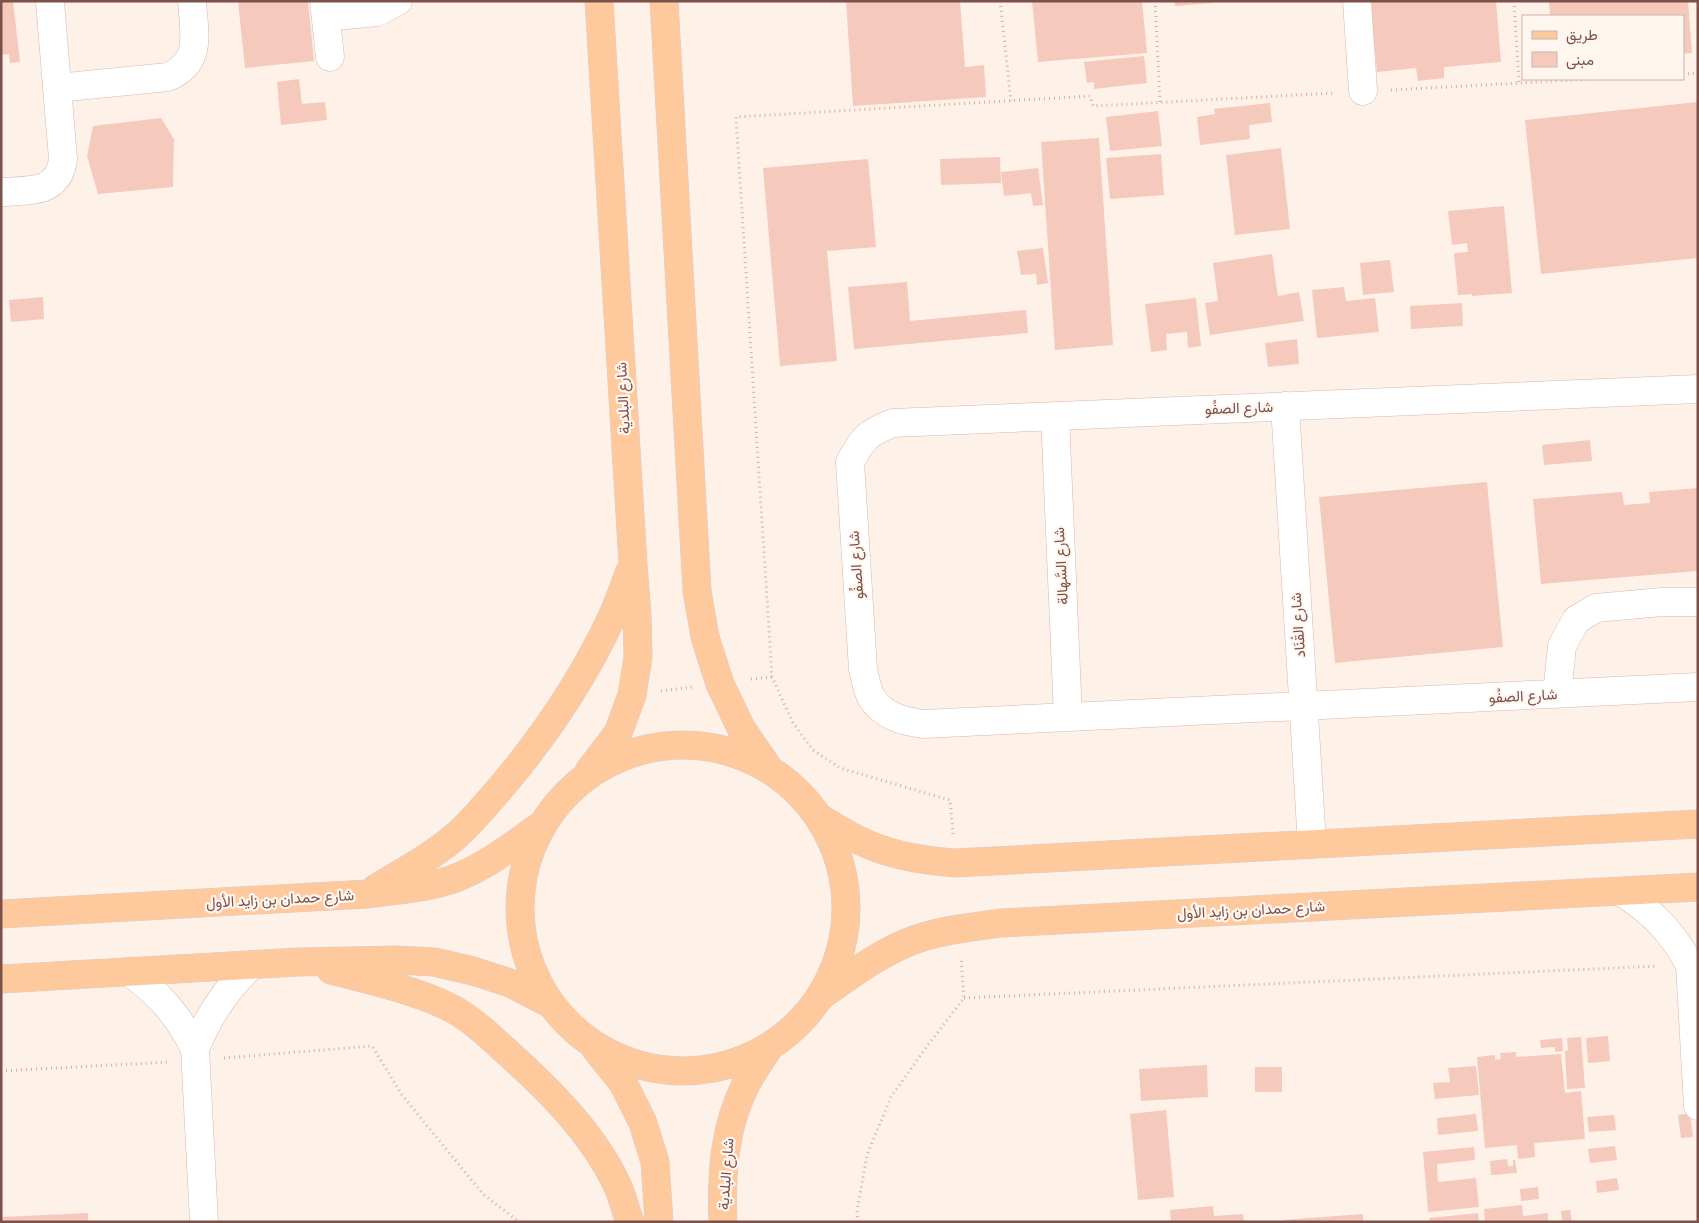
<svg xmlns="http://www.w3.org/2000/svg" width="1699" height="1223" font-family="'Fira Sans Condensed',Vazirmatn,sans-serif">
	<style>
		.building { fill: #f6c9bd }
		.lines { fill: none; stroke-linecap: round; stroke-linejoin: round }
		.minor-casing { stroke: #d4b8ae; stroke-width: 29 }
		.major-casing { stroke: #dacecc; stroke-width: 29 }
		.path { stroke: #dcac9f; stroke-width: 3; stroke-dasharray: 1 4; stroke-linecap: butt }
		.minor { stroke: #fff; stroke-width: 28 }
		.major { stroke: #ffc99e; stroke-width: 28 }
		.labels { text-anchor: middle; stroke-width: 4.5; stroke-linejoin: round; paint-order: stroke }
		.street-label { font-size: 15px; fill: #7b5149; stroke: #fff6f0 }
	</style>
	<rect width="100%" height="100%" fill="#fef1e8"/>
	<!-- building -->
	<path class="building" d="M1,1H13L20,62L10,63L9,54L1,55Z
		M238,1H308L314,61L245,68Z
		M846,1H960L965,67L984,65L986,97L853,106Z
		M1032,1H1142L1147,53L1038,62Z
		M1174,1H1213V3L1175,6Z
		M1370,1H1496L1501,62L1444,67V78L1418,81L1416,68L1377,72Z
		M1549,1H1688L1692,53L1683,54V16H1550Z
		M1144,56L1147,83L1094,89V82L1087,83L1084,62Z
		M299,79L302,104L325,102L327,120L281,125L277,82Z
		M1698,102V258L1541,274L1525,120Z
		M1270,103L1272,122L1249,125L1250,139L1200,145L1197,117L1215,114L1214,109Z
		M1158,111L1162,146L1110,151L1106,117Z
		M161,118L174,139L173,187L98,194L87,156L93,126Z
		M1099,138L1113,345L1055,350L1041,142Z
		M1281,148L1290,229L1235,235L1226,155Z
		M1161,154L1164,195L1110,199L1106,158Z
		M1000,157L1001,183L941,185L940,159Z
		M868,159L876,247L827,251L837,361L780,366L763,168Z
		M1038,168L1043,205L1033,206L1031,193L1004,196L1001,172Z
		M1504,206L1512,293L1472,296V294L1458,295L1454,253L1468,252L1467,243L1452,245L1448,211Z
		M1043,248L1048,283L1037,285L1036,274L1021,275L1017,251Z
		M1272,254L1278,296L1299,292L1304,321L1210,335L1205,303L1218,301L1213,263Z
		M1390,260L1394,292L1363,295L1360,263Z
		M907,282L910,321L1026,310L1028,333L854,349L848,287Z
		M1344,287L1346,301L1375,298L1379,332L1317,338L1312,290Z
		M43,297L44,319L11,322L9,300Z
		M1196,298L1201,346L1188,348L1187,332L1166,334L1167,350L1151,352L1145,304Z
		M1462,303L1463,326L1411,329L1410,306Z
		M1297,339L1299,364L1268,367L1265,343Z
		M1590,440L1592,461L1544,465L1542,445Z
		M1487,482L1503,647L1335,663L1319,497Z
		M1698,488V571L1541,584L1533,499L1622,492L1624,505L1650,503L1649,492Z
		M1608,1036L1610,1061L1588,1063L1586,1038Z
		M1581,1037L1585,1088L1567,1089L1565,1051L1568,1050L1567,1038Z
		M1562,1038L1563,1051L1555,1052V1047L1541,1048L1540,1040Z
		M1516,1052V1057L1561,1054L1565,1093L1581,1091L1585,1139L1534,1143L1535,1157L1518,1159L1517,1145L1485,1148L1477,1057L1495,1055V1060L1501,1059L1500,1053Z
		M1207,1065L1208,1097L1141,1101L1139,1069Z
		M1476,1066L1479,1095L1435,1099L1433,1083L1450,1082L1448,1068Z
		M1255,1067H1282V1092H1255Z
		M1166,1110L1174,1197L1138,1200L1130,1114Z
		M1690,1113L1693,1137L1681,1138L1678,1115Z
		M1476,1114L1478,1131L1438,1135L1437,1118Z
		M1614,1115L1616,1130L1589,1132L1587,1117Z
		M1615,1146L1617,1160L1590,1163L1588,1149Z
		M1474,1147L1475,1160L1437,1164L1438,1182L1476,1178L1479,1207L1428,1212L1423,1152Z
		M1507,1159L1508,1166H1513V1160H1515L1517,1173L1491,1175L1490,1161Z
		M1617,1178L1619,1190L1597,1193L1596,1181Z
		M1538,1187L1539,1199L1521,1201L1520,1189Z
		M1522,1205L1523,1216L1548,1213V1222H1485L1484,1209Z
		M1213,1206L1214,1216L1243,1214L1244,1222H1171L1170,1210Z
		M1570,1210L1572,1222H1562L1561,1211Z
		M88,1213V1222H1V1217Z
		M1478,1213L1479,1222H1430L1429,1218Z
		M1363,1214V1222H1283V1220Z"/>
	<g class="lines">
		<defs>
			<path id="minor" d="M324,1L330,57
				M1357,1L1363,91
				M326,17L377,12L398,1
				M57,88L168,77C203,62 194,33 192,1
				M1,192C29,190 59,194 63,159L50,2
				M1698,389L893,423C867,433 863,438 850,462L863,669C865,678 867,689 871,697C883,716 902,721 923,724L1698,687
				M1285,406L1312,844
				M1055,416L1068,717
				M1557,694L1562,646L1576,620L1596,608L1662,602H1698
				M1621,892C1653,912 1672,932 1690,965L1698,1106
				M129,972C160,994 178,1015 195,1049L204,1222
				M195,1049C208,1016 226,989 252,965"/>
			<path id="major" d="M664,1L697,591L705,637L720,684L741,728L769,769
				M520 908a163 163 0 1 1 326 0a163 163 0 1 1-326 0Z
				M589,771L618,733L632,695L638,657L637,614L633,564L599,1
				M820,818C841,831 862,844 886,851C908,858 931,861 955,863L1698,824
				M375,889C402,872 432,857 457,835C474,820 488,802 503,785C546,734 584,677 612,617C619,602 624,586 630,571
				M1,914L367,894C391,891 416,889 440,883C478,873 509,848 540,826
				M331,970C369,980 411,989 447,1006C470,1017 488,1035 507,1052C550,1091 595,1135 619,1189C623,1200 626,1211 630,1222
				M1,979L298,962L396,960L434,962L473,971L510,983L549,1003
				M822,995C851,975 881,952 914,940C942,930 972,927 1001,923L1698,887
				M595,1048L623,1083L643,1123L655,1162L659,1222
				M723,1222C721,1174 724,1126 747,1082C754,1070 762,1058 770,1046"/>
		</defs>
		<!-- minor casing -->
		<use href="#minor" class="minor-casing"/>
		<!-- major casing -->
		<use href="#major" class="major-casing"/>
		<!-- path -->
		<path class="path" d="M1000,1L1011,101
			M1155,1L1160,102
			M1514,1L1519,83
			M1683,74L1698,73
			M1391,90L1592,79
			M751,679L772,677
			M661,691L692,687
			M953,834L950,800L840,768L813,750L793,723L772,677L736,117L1090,96L1093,106L1335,93
			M964,998L1658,966
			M224,1058L372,1046L402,1095L483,1194L519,1222
			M1,1071L168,1062
			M858,1222L857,1211L867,1155L891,1097L925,1049L964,998L961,957"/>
		<!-- minor -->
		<use href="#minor" class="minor"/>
		<!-- major -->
		<use href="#major" class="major"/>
	</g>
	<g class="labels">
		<!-- street labels -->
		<g class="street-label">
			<text transform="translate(623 398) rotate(-93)" y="5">شارع البلدية</text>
			<text transform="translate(1239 408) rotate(-2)" y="5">شارع الصفُو</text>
			<text transform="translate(856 565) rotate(-94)" y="5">شارع الصفُو</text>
			<text transform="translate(1061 566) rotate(-93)" y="5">شارع السَّهالة</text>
			<text transform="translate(1298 625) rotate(-94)" y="5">شارع القْنَاد</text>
			<text transform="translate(1523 696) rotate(-3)" y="5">شارع الصفُو</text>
			<text transform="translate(280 899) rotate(-3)" y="5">شارع حمدان بن زايد الأول</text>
			<text transform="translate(1251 910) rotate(-3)" y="5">شارع حمدان بن زايد الأول</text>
			<text transform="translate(726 1174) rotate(-86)" y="5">شارع البلدية</text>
		</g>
	</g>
	<!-- border -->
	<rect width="1699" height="1223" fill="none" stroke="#7b5149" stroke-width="5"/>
	<!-- legend -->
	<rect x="1522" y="15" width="162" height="65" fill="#fff6f0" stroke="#cab4ad"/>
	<rect x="1532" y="31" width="25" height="8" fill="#ffc99e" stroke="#cab4ad"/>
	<text x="1566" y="40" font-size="15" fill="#7b5149">طريق</text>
	<rect x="1532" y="52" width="25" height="15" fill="#f6c9bd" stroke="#cab4ad"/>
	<text x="1566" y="65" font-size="15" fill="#7b5149">مبنى</text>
</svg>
